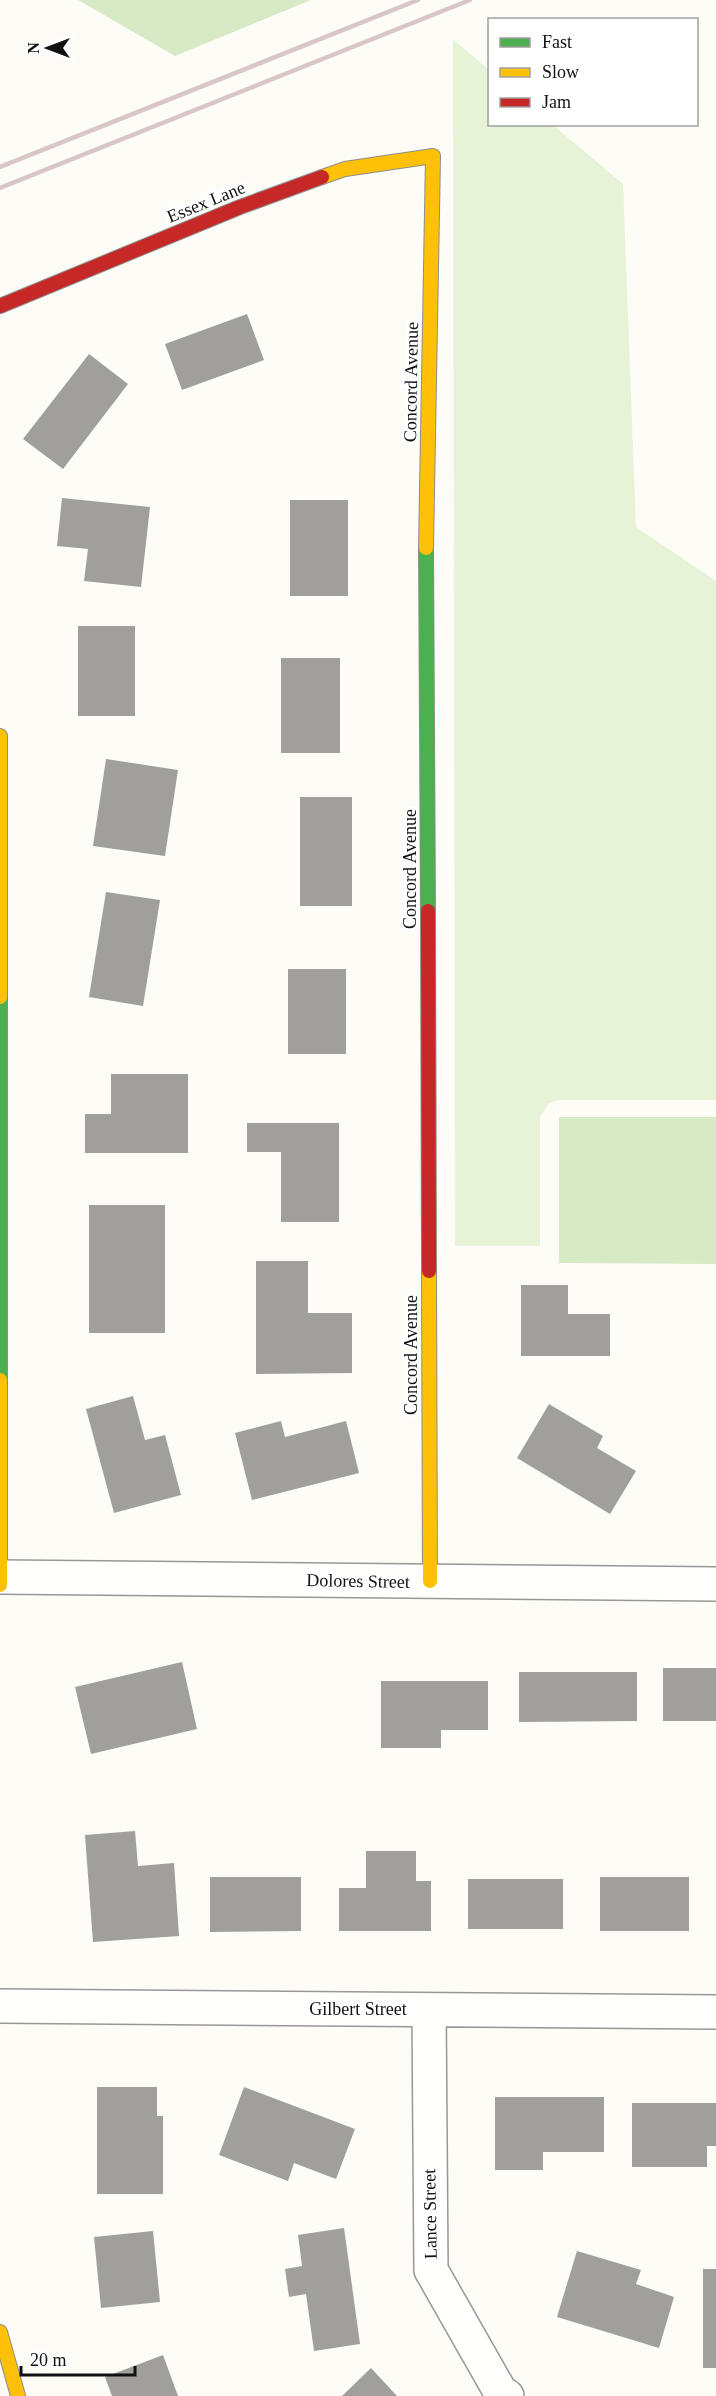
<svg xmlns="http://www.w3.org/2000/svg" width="716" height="2396" font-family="Georgia,serif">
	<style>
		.green { fill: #e7f3d7 }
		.forest { fill: #d8eac5 }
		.building { fill: #a19f9c }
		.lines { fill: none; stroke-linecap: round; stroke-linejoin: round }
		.street-casing { stroke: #979795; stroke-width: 36 }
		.fast-casing { stroke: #8e8d8b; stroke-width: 16 }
		.slow-casing { stroke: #8e8d8b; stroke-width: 16 }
		.jam-casing { stroke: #8e8d8b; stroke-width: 16 }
		.street { stroke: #fffffe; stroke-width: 33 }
		.fast { stroke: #4caf50; stroke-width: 14 }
		.slow { stroke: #ffc107; stroke-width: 14 }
		.jam { stroke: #c62828; stroke-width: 14 }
		.rail { stroke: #d9c6c7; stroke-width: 4.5 }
		.labels { text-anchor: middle; stroke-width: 6; stroke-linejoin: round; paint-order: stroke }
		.street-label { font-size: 18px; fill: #111; stroke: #fff }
	</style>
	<rect width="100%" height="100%" fill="#fdfcf7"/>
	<!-- green -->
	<path class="green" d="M453,39L489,70L490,124L553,125L623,184L636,527L716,581V1100H559L548,1104L540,1117V1246H455Z"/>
	<!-- forest -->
	<path class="forest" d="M78,0H311L175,56Z
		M559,1117H716V1264L559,1263Z"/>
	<!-- building -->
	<path class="building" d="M247,314L264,360L182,390L165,344Z
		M89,354L128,384L63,469L23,439Z
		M62,498L150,507L141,587L84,581L88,549L57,546Z
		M290,500H348V596H290Z
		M78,626H135V716H78Z
		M281,658H340V753H281Z
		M106,759L178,770L165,856L93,846Z
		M300,797H352V906H300Z
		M106,892L160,900L143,1006L89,997Z
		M288,969H346V1054H288Z
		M111,1074H188V1153H85V1114H111Z
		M247,1123H339V1222H281V1152H247Z
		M89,1205H165V1333H89Z
		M256,1261H308V1313H352V1373L256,1374Z
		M521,1285H568V1314H610V1356H521Z
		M133,1396L145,1440L165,1435L181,1495L114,1513L86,1409Z
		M549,1404L603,1436L597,1448L636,1471L610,1514L517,1458Z
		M281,1421L285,1437L346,1421L359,1473L252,1500L235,1433Z
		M182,1662L197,1729L91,1754L75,1687Z
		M663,1668H716V1721H663Z
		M519,1672H637V1721L519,1722Z
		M381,1681H488V1730H441V1748H381Z
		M135,1831L138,1866L174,1863L179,1936L93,1942L85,1835Z
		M366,1851H416V1881H431V1931H339V1888H366Z
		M210,1877H301V1931L210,1932Z
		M600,1877H689V1931H600Z
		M468,1879H563V1929H468Z
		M97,2087H157V2116H163V2194H97Z
		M244,2087L355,2129L336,2179L294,2163L288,2181L219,2155Z
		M495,2097H604V2152H543V2170H495Z
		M632,2103H716V2146H707V2167H632Z
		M344,2228L360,2344L314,2351L306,2294L289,2297L285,2269L302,2266L298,2235Z
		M153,2231L160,2302L101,2308L94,2237Z
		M577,2251L641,2270L636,2284L674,2297L659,2348L557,2317Z
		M703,2269H716V2368H703Z
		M163,2355L178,2396H112L105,2377Z
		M371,2368L397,2396H342Z"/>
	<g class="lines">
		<defs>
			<path id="street" d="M0,1577L716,1584
				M0,2006L716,2012
				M429,2010L431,2270L501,2393L507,2396"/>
			<path id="fast" d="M426,548L428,911
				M0,997V1380"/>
			<path id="slow" d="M322,177L345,169L433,156L426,548
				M0,736V997
				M429,1271L430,1581
				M0,1380V1585
				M0,2332L18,2396"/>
			<path id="jam" d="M0,306L240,207L322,177
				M428,911L429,1271"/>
		</defs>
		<!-- street casing -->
		<use href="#street" class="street-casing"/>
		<!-- fast casing -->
		<use href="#fast" class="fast-casing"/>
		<!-- slow casing -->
		<use href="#slow" class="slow-casing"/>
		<!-- jam casing -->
		<use href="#jam" class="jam-casing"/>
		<!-- street -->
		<use href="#street" class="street"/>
		<!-- fast -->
		<use href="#fast" class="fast"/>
		<!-- slow -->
		<use href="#slow" class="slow"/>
		<!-- jam -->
		<use href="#jam" class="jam"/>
		<!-- rail -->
		<path class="rail" d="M0,167L418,0
			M0,188L470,0"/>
	</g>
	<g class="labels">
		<!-- street labels -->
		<g class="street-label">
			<text transform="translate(206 202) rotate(-22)" y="6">Essex Lane</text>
			<text transform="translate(411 382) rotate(-89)" y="6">Concord Avenue</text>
			<text transform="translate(410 869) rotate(-90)" y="6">Concord Avenue</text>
			<text transform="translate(411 1355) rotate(-90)" y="6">Concord Avenue</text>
			<text transform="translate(358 1581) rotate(1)" y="6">Dolores Street</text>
			<text x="358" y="2015">Gilbert Street</text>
			<text transform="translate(430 2214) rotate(-91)" y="6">Lance Street</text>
		</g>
	</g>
	<!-- legend -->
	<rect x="488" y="18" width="210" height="108" fill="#ffffff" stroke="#a0a0a0" stroke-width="1.5"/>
	<rect x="500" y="38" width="30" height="9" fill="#4caf50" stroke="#a0a0a0" stroke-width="1.5"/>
	<text x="542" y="48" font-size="18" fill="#111111">Fast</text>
	<rect x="500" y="68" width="30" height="9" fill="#ffc107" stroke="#a0a0a0" stroke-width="1.5"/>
	<text x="542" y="78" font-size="18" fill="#111111">Slow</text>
	<rect x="500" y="98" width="30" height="9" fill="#c62828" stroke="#a0a0a0" stroke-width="1.5"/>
	<text x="542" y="108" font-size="18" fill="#111111">Jam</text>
	<!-- north arrow -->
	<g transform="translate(48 48) rotate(270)" stroke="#ffffff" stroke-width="4.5" paint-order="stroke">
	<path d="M0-4.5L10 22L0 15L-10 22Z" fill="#111111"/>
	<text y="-9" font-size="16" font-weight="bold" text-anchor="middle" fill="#111111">N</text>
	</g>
	<!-- scale -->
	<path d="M21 2366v9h114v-9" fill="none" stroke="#111111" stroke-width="3"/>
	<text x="30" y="2366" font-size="18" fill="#111111" stroke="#ffffff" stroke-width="4.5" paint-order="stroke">20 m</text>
</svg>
